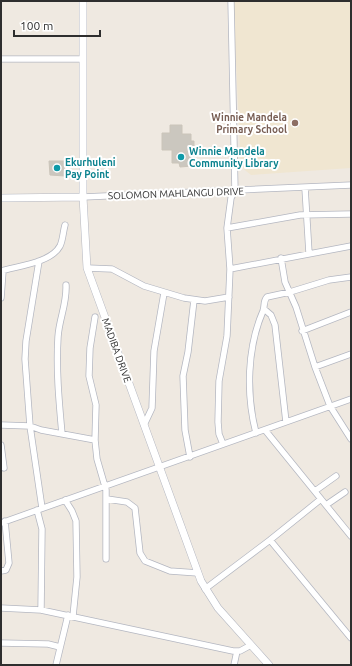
<svg xmlns="http://www.w3.org/2000/svg" width="352" height="666" font-family="Ubuntu,sans-serif">
	<style>
		.education { fill: #f0e6d1 }
		.building { fill: #cbc7bf; stroke: #cbc5ba }
		.lines { fill: none; stroke-linecap: round; stroke-linejoin: round }
		.minor-casing { stroke: #b4b7c1; stroke-width: 7 }
		.tertiary-casing { stroke: #b4b7c1; stroke-width: 8 }
		.minor { stroke: #fff; stroke-width: 5.5 }
		.tertiary { stroke: #fff; stroke-width: 7 }
		.education-dot { fill: #8d6e63; stroke: #fff; stroke-width: 1.5 }
		.culture-dot { fill: #0f9aa8; stroke: #fff; stroke-width: 1.5 }
		.labels { text-anchor: middle; stroke-width: 4; stroke-linejoin: round; paint-order: stroke }
		.education-label { font-size: 10px; font-weight: bold; fill: #785e54; stroke: #fff; text-anchor: end }
		.culture-label { font-size: 10px; font-weight: bold; fill: #0d838f; stroke: #fff; text-anchor: start }
		.street-label { font-size: 10px; fill: #2e2e2e; stroke: #fff }
	</style>
	<rect width="100%" height="100%" fill="#efe9e1"/>
	<!-- education -->
	<path class="education" d="M233,1H351V168L251,175L241,167Z"/>
	<!-- building -->
	<path class="building" d="M170,125H182V134H191V141H194V150H190L192,166L180,167L179,163H172V150H162V133H170Z
		M49,161H65V176L50,175Z"/>
	<g class="lines">
		<defs>
			<path id="minor" d="M1,59H82
				M305,188L309,253
				M83,197L351,185
				M227,228L300,215L351,214
				M281,258L285,282L296,307L315,367L330,406L351,439
				M39,261L26,341L25,359L30,426L42,508
				M87,268L112,269L144,286L184,298L205,301L229,297
				M230,269L351,246
				M1,271C17,266 51,263 60,246C63,240 63,232 65,225
				M1,298L3,271
				M264,309L271,315L275,325L286,422
				M95,317L90,348L89,376L96,405L95,440L97,459L106,490V559
				M302,331L351,312
				M315,367L351,354
				M1,425L30,426L41,430L95,440
				M144,425L152,408L154,351L164,293
				M265,430L351,536
				M256,433C246,394 247,348 263,311C265,306 263,301 267,297L290,292L329,280L351,277
				M62,434C59,401 56,370 58,337C59,319 67,304 66,285
				M223,444L219,434L218,422L219,381L227,336L230,269L227,228L231,198L235,191L231,1
				M1,445L4,468
				M190,457L185,430L183,376L188,352L194,300
				M315,491L336,476
				M107,499L127,502L135,508L140,553L145,561L170,571L198,573
				M65,500L72,511L76,521L77,577L73,616
				M326,505L345,492
				M37,510L42,529L41,610
				M1,523L351,399
				M270,540L351,638
				M1,571L6,570L9,563L5,521
				M205,589L270,540L321,499
				M1,608L41,610L233,651H240L251,645
				M1,643L48,644L60,647
				M56,665L68,615
				M234,665L237,651"/>
			<path id="tertiary" d="M83,1V197L87,268L201,581L218,608L269,665
				M1,198L83,197"/>
		</defs>
		<!-- minor casing -->
		<use href="#minor" class="minor-casing"/>
		<!-- tertiary casing -->
		<use href="#tertiary" class="tertiary-casing"/>
		<!-- minor -->
		<use href="#minor" class="minor"/>
		<!-- tertiary -->
		<use href="#tertiary" class="tertiary"/>
	</g>
	<!-- markers -->
	<circle class="education-dot" cx="295" cy="123" r="4"/>
	<g class="culture-dot">
		<circle cx="181" cy="157" r="4"/>
		<circle cx="57" cy="168" r="4"/>
	</g>
	<g class="labels">
		<!-- education labels -->
		<g class="education-label">
			<text x="287" y="121">Winnie Mandela<tspan x="287" dy="12">Primary School</tspan></text>
		</g>
		<!-- culture labels -->
		<g class="culture-label">
			<text x="189" y="155">Winnie Mandela<tspan x="189" dy="12">Community Library</tspan></text>
			<text x="65" y="166">Ekurhuleni<tspan x="65" dy="12">Pay Point</tspan></text>
		</g>
		<!-- street labels -->
		<g class="street-label">
			<text transform="translate(176 193) rotate(-2)" y="4">SOLOMON MAHLANGU DRIVE</text>
			<text transform="translate(117 350) rotate(70)" y="4">MADIBA DRIVE</text>
		</g>
	</g>
	<!-- border -->
	<rect width="352" height="666" fill="none" stroke="#2e2e2e" stroke-width="4"/>
	<!-- scale -->
	<path d="M14 30v6h86v-6" fill="none" stroke="#2e2e2e" stroke-width="2"/>
	<text x="20" y="30" font-size="12" fill="#2e2e2e" stroke="#ffffff" stroke-width="3" paint-order="stroke">100 m</text>
</svg>
